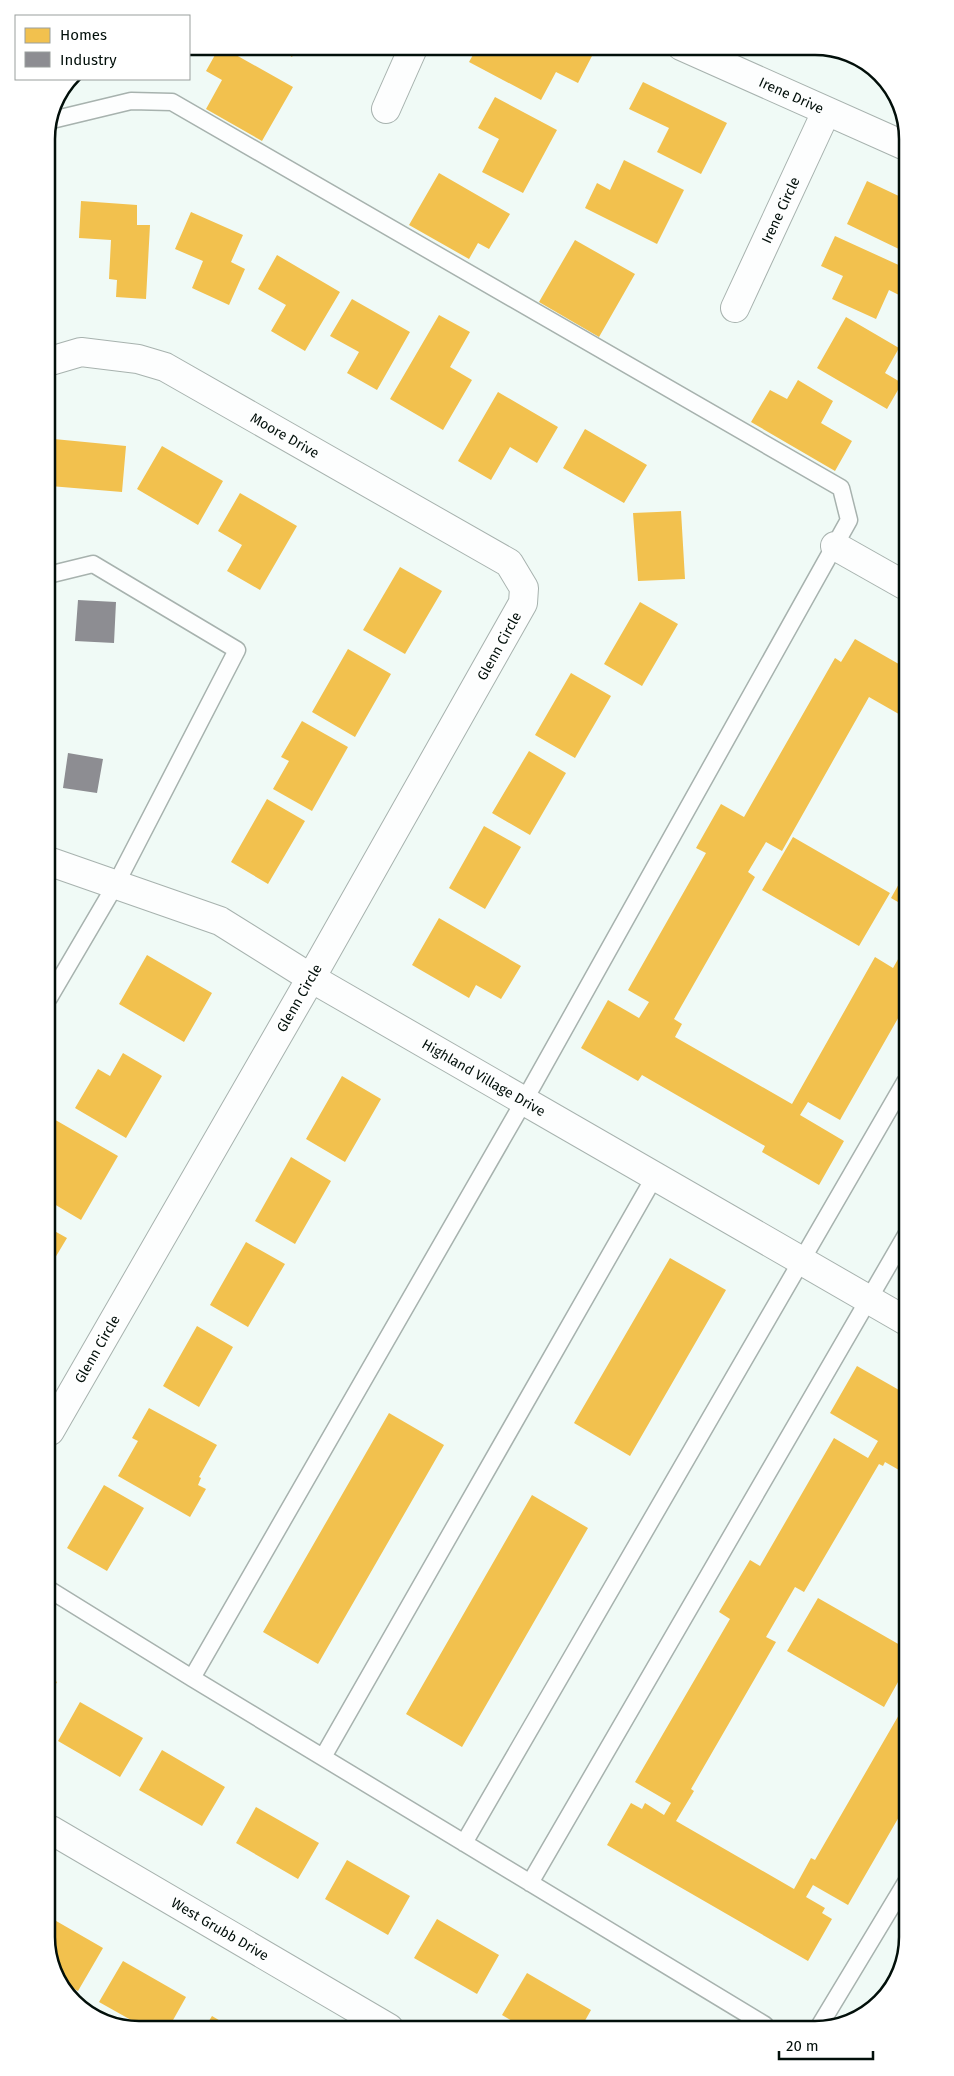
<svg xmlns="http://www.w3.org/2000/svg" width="954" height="2076" font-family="'Fira Sans',sans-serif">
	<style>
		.homes { fill: #f2c14e }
		.industry { fill: #8d8d92 }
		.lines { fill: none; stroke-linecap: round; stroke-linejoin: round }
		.lane-casing { stroke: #a7b2ae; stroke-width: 19 }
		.street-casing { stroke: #a7b2ae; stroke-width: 30 }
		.lane { stroke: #fdfefe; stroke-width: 16 }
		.street { stroke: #fdfefe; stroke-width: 28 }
		.labels { text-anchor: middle; stroke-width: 5; stroke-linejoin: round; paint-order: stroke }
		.street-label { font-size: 14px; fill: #020f0a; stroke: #fff }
		.rim { fill: none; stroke: #020f0a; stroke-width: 2.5 }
	</style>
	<rect width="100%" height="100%" fill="#f0faf6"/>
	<!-- homes -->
	<path class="homes" d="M220,46L293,87L262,141L206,109L222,80L206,71Z
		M274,46H298L292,57Z
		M478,46H573L592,56L578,83L556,72L541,100L469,62Z
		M643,82L727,123L701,174L657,152L669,128L629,109Z
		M495,97L557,130L523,193L482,172L499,139L478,128Z
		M624,160L684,190L657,244L585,208L597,183L610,190Z
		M439,173L510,214L489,249L478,243L469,259L409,225Z
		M867,181L903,198V251L847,224Z
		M81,201L137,205V225H150L146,299L116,297L117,280L109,279L111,240L79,238Z
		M191,212L243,235L231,262L245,269L229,305L192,288L203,261L175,249Z
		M835,236L903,267V297L889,290L876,319L832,299L843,276L821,266Z
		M575,240L635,274L599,337L539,302Z
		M277,255L340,292L305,351L271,331L286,305L258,289Z
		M352,299L410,332L377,390L347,373L359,352L330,336Z
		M439,315L470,332L450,367L472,380L443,430L390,399Z
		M846,317L899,348L885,373L902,383L887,409L817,368Z
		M798,380L833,401L821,423L852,441L835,471L751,422L770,390L787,399Z
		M498,392L558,427L537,463L510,447L491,480L458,461Z
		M585,429L647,465L624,503L563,468Z
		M54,439L126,446L122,492L50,486Z
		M162,446L223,481L198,525L137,489Z
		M240,493L297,526L260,590L227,571L242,545L218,531Z
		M681,511L685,579L638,581L633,513Z
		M400,567L442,591L405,654L363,630Z
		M640,602L678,624L642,686L604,664Z
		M855,639L904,667V717L869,697L782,851L766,842L748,872L755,877L674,1019L682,1024L675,1037L792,1104L875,957L893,968L905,947V1006L840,1120L808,1102L800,1115L844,1141L819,1185L762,1152L765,1146L642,1075L638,1081L581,1048L608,1000L639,1018L649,1002L628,990L706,853L696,848L721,804L744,817L835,658L841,662Z
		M348,649L391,674L355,737L312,712Z
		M571,673L611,696L575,758L535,735Z
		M302,721L348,747L312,811L273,789L289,761L281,757Z
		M529,751L566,773L530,835L492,813Z
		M267,799L305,821L268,884L231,862Z
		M484,826L521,847L485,909L449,888Z
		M793,837L890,893L859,946L762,890Z
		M905,873V906L891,898Z
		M439,918L521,966L501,999L476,985L469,998L412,965Z
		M147,955L212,993L184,1042L119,1004Z
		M123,1053L162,1076L126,1138L75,1108L98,1069L110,1076Z
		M342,1076L381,1099L345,1162L306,1139Z
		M52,1118L118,1156L81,1220L49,1201V1123Z
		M291,1157L331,1181L295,1244L255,1221Z
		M49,1228L67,1238L49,1268Z
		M246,1242L285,1264L248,1327L210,1305Z
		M670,1258L726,1290L630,1456L574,1423Z
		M197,1326L233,1347L199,1407L163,1386Z
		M857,1366L906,1394V1474L885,1462L883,1466L879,1464L804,1592L795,1587L766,1637L776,1642L691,1789L694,1791L676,1821L794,1889L811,1858L815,1860L900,1713L907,1718V1803L848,1905L813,1885L806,1897L825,1908L822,1913L832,1919L808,1961L607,1845L631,1803L642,1809L645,1803L664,1815L671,1803L635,1782L730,1619L719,1612L750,1560L760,1566L834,1438L868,1458L878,1441L830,1413Z
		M149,1408L217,1445L199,1477L201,1478L198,1485L206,1489L190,1517L118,1476L138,1441L132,1438Z
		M389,1413L444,1445L318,1664L263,1632Z
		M104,1485L144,1508L107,1571L67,1548Z
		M532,1495L588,1528L462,1747L406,1714Z
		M818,1598L907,1649V1666L884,1707L787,1651Z
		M51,1678L57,1682L51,1693Z
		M80,1702L143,1738L120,1777L58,1741Z
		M162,1750L225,1787L202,1826L139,1790Z
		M256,1807L319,1843L298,1879L236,1843Z
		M347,1860L410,1896L388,1935L325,1899Z
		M51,1918L103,1948L78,1991L62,1982L51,1967Z
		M437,1919L499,1955L477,1994L414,1958Z
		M123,1961L186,1997L168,2029H147L99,2002Z
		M527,1973L591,2010L582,2026L522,2027L502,2015Z
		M212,2016L234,2029H204Z"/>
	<!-- industry -->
	<path class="industry" d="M78,600L116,602L114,643L75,641Z
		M68,753L103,759L97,793L63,788Z"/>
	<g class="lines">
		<defs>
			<path id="lane" d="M52,120L131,101L172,102L841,488L849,520L524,1101L192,1678
				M48,575L93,564L237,650L116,884L49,998
				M50,1590L192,1678L765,2025
				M323,1757L655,1176
				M464,1843L905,1082
				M530,1883L906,1235
				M820,2025L908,1879"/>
			<g id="street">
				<path id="s1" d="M681,46L903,145"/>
				<path d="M386,109L414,46"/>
				<path id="s2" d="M735,308L826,112"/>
				<path id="s3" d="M47,362L81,352L138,359L165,367L509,563L524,588L523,603L311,978L50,1431"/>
				<path d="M835,546L904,585"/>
				<path id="s4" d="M48,861L220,921L311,978L906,1321"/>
				<path id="s5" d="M51,1830L389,2028"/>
			</g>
		</defs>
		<!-- lane casing -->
		<use href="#lane" class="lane-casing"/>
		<!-- street casing -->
		<use href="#street" class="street-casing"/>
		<!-- lane -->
		<use href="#lane" class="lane"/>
		<!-- street -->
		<use href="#street" class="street"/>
	</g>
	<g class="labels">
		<!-- street labels -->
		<g class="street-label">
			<text dy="5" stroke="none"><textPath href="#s1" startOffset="121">Irene Drive</textPath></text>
			<text dy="5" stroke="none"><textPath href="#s2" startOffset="108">Irene Circle</textPath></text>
			<text dy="5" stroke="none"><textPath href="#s3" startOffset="259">Moore Drive</textPath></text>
			<text transform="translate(499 646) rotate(-61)" y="5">Glenn Circle</text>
			<text transform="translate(299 998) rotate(-60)" y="5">Glenn Circle</text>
			<text dy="5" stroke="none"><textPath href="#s4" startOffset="489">Highland Village Drive</textPath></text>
			<text transform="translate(97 1349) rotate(-60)" y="5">Glenn Circle</text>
			<text dy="5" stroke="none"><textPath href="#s5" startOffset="196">West Grubb Drive</textPath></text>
		</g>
	</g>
	<!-- crop -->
	<path d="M0 0H954V2076H0ZM139 55H815A84 84 0 0 1 899 139V1937A84 84 0 0 1 815 2021H139A84 84 0 0 1 55 1937V139A84 84 0 0 1 139 55Z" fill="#fff" fill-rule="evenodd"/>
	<path class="rim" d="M139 55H815A84 84 0 0 1 899 139V1937A84 84 0 0 1 815 2021H139A84 84 0 0 1 55 1937V139A84 84 0 0 1 139 55Z"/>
	<!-- legend -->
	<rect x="15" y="15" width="175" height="65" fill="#ffffff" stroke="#9a9f9d"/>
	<rect x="25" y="28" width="25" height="15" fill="#f2c14e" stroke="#9a9f9d"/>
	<text x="60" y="40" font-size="15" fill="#020f0a">Homes</text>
	<rect x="25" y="52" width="25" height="15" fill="#8d8d92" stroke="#9a9f9d"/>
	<text x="60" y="65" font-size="15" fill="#020f0a">Industry</text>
	<!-- scale -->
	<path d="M779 2051v8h94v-8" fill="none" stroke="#020f0a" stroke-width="2.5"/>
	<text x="786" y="2051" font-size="15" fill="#020f0a" stroke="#ffffff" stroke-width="4" paint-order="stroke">20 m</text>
</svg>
